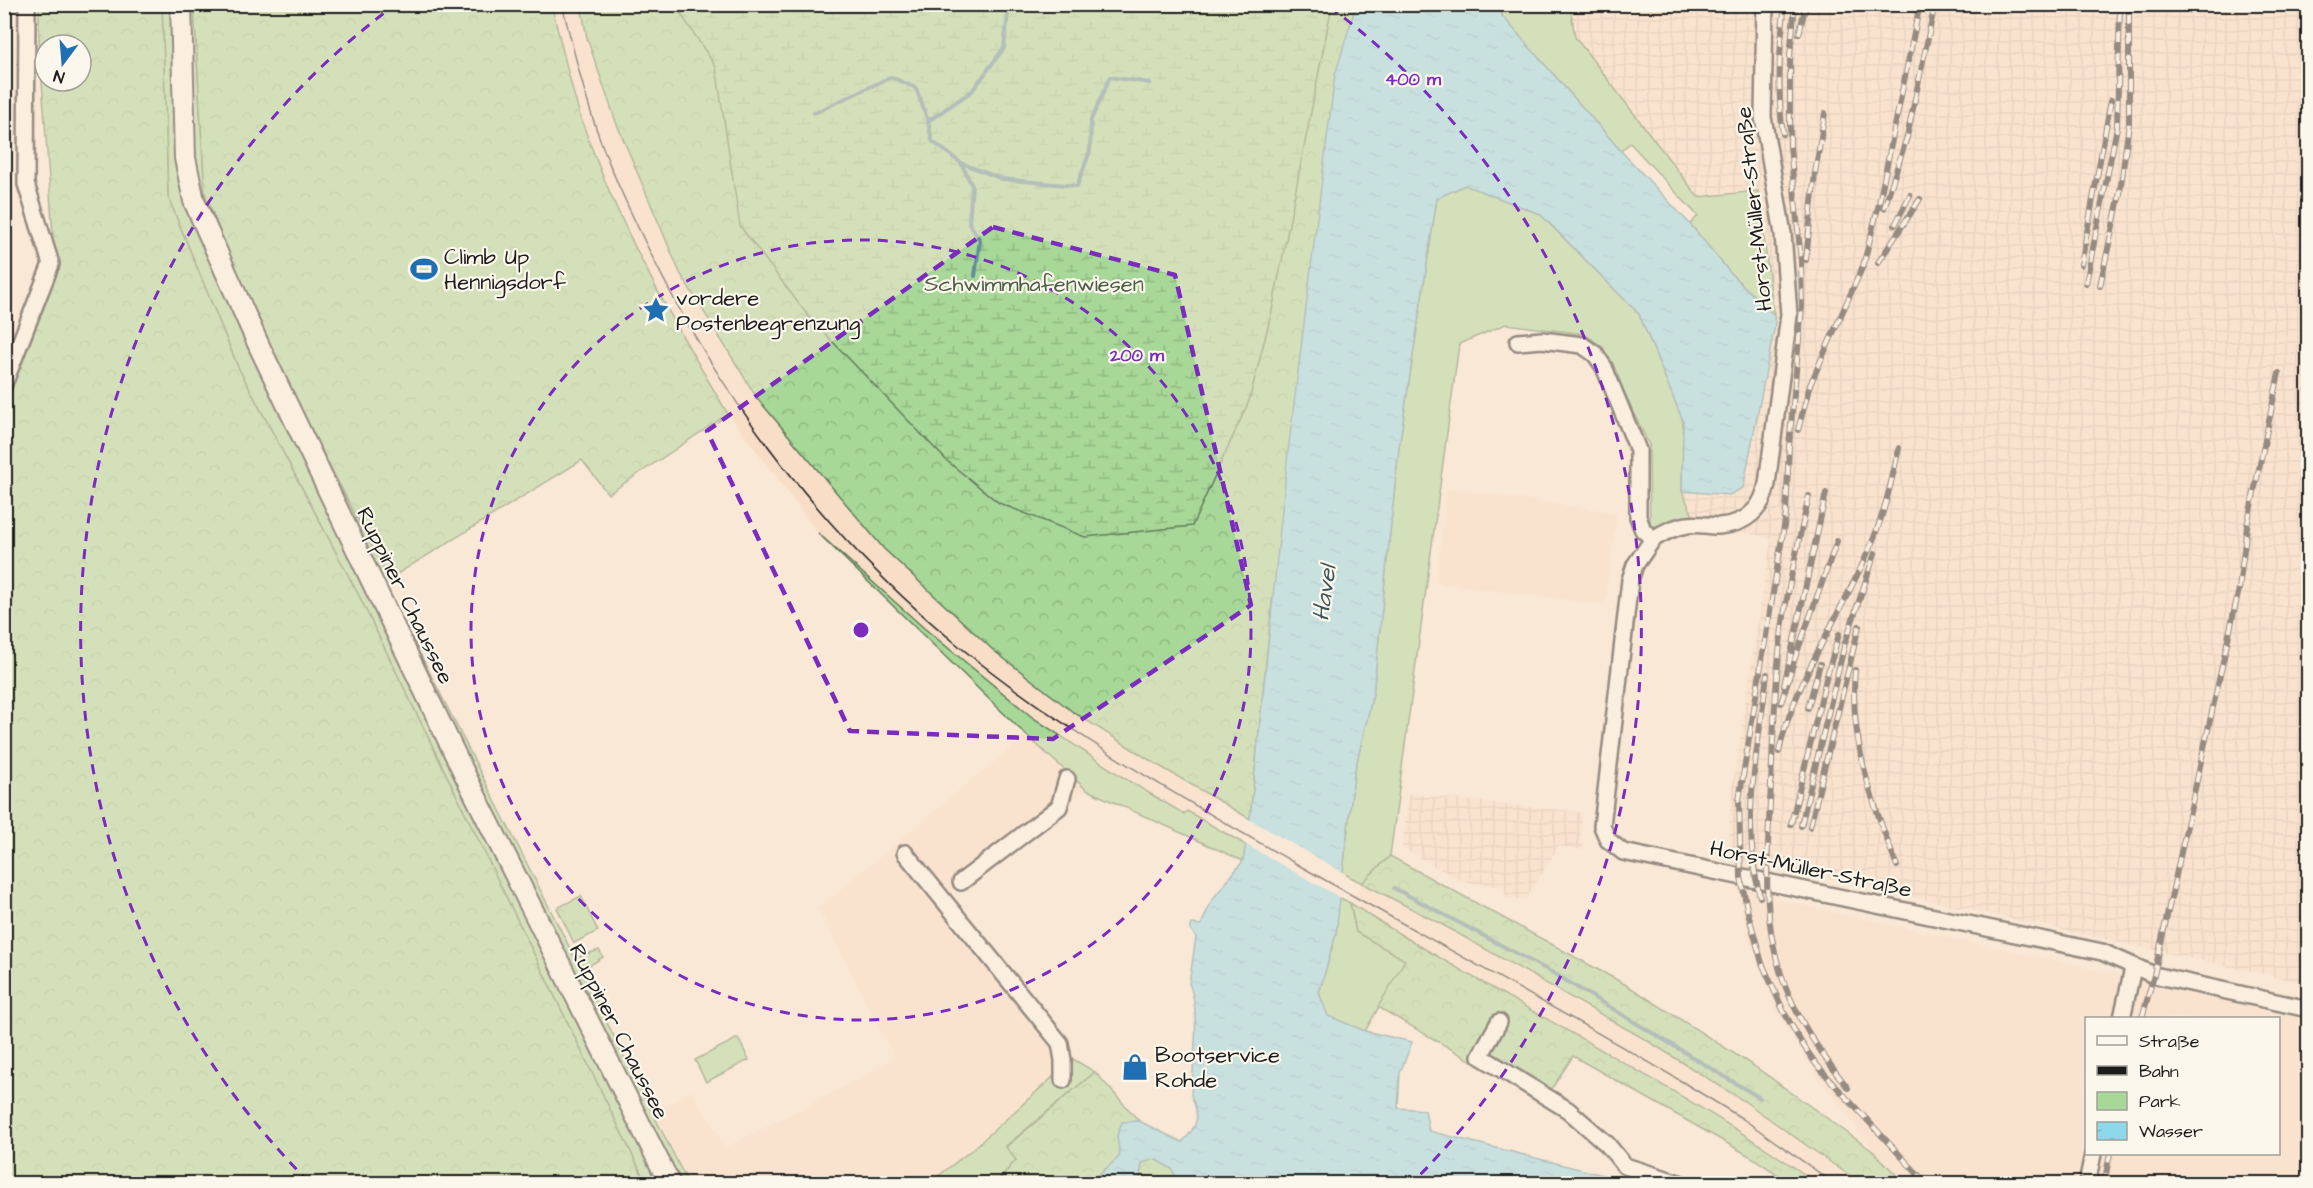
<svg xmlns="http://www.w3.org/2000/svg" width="2313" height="1188" font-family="'Architects Daughter',sans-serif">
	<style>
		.built { fill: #f8dec7; fill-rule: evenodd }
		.industrial { fill: url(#industrial-grid) }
		.green { fill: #a7d898; stroke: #627a5a; stroke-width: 1.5 }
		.forest { fill: url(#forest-crowns); stroke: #627a5a; stroke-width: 1.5; fill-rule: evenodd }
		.wetland { fill: url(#wetland-marsh); stroke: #627a5a; stroke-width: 1.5 }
		.water { fill: url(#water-ripples); stroke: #5f8d99; stroke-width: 1.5 }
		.pier { fill: #f9e8d6 }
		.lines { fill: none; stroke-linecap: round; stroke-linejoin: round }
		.stream { stroke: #5f8d99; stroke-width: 4 }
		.minor-casing { stroke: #1c1c1c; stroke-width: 20 }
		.major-casing { stroke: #1c1c1c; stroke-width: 24 }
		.minor { stroke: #fbf7ec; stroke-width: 15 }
		.major { stroke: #fbf7ec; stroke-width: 20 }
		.tram { stroke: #1c1c1c; stroke-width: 1.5 }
		.rail-casing { stroke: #1c1c1c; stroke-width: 6 }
		.rail { stroke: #fbf7ec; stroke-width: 4; stroke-dasharray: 11; stroke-linecap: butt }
		.marked { fill: none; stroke: #7b2cbf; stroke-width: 4.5; stroke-dasharray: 12 8; stroke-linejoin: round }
		.ring { fill: none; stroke: #7b2cbf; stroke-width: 3; stroke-dasharray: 10 8 }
		.labels { text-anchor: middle; stroke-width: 4.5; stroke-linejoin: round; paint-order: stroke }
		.street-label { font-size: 22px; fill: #1c1c1c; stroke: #fbf7ec }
		.poi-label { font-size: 22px; fill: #1c1c1c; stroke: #fbf7ec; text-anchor: start }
		.park-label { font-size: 22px; fill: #4d5e47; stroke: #fbf7ec }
		.water-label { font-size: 24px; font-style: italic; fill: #3e555a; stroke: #fbf7ec }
		.centre { fill: #7b2cbf; stroke: #fbf7ec; stroke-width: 3 }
		.ring-label { font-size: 18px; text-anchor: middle; font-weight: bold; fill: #7b2cbf; stroke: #fbf7ec; stroke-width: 4.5; stroke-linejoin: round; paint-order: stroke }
	</style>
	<defs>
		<pattern id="industrial-grid" width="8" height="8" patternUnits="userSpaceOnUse" patternTransform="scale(1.5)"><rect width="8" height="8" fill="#f8dec7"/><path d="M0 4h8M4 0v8" fill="none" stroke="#d4beaa"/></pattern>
		<pattern id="forest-crowns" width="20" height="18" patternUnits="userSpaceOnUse" patternTransform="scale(1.5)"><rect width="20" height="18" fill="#a7d898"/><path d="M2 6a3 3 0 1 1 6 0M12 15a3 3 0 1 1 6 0" fill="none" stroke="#8fb982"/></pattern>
		<pattern id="wetland-marsh" width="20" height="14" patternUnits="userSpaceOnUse" patternTransform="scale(1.5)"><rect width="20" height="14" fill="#a7d898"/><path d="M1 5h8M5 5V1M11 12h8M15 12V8" fill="none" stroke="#8fb982"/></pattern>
		<pattern id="water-ripples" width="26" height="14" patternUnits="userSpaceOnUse" patternTransform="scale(1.5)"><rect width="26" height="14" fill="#8cd9ec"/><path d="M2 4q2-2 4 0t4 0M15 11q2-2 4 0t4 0" fill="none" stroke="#78baca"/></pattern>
	</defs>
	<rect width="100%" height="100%" fill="#f9e8d6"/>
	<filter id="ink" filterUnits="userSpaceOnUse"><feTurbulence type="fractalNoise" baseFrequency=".0167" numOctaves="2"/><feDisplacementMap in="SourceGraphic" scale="12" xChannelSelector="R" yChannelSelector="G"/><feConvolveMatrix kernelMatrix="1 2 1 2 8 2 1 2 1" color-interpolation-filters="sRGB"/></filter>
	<g filter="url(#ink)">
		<!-- built -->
		<path class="built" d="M551,5H581L616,122L644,189L675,257L711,323L757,398L884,549L993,650L1073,712L1216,799L1204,821L1187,811L1184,814L1124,778L1032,717L924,628L818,533L728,414L661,300L595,157L582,122Z
			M1447,488L1617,513L1605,605L1436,583Z
			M1026,735L1087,790L946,897L1073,1059L974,1148L928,1183H688L652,1115L692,1091L726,1147L848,1085L894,1057L818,908Z
			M1731,857L1773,867V899L2308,1016V1183H1904L1874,1152L1814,1071L1778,1013L1747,935ZM2086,1018H2278V1154H2086Z
			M1362,883L1441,924L1648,1041L1744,1101L1860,1183H1817L1764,1146L1674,1091L1424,951L1350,903Z"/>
		<!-- industrial -->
		<path class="industrial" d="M1570,5H2308V984L1731,857L1729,819L1733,783L1771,539L1694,518L1682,491L1729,495L1775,325L1758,192L1698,198L1575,37Z
			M1409,794L1582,812L1581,841L1585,850L1559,846L1525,900L1506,898L1504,887L1463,882L1402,848Z"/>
		<!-- green -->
		<path class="green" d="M162,5H194L205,194L264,340L389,579L384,583L575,958L599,950L603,957L581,971L688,1183H646L359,596L238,367L168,197Z
			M1500,5H1570L1575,37L1698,197L1758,191L1774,315L1732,275L1690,224L1698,216L1630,143L1621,151L1502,16Z
			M1465,185L1540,214L1639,314L1683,421L1682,491L1694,518L1650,528L1649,445L1603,347L1584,334L1506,324L1459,344L1390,856L1362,883L1343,873L1354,774L1373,694L1399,447L1437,198Z
			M818,533L924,628L1032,717L1124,778L1184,814L1187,811L1246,845L1243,861L1087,790L1026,735Z
			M1339,897L1350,903L1356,932L1406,960L1365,1031L1327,1016L1319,993L1336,934Z
			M738,1038L749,1060L706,1082L695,1060Z
			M1073,1059L1095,1072L1006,1146L1016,1160L996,1183L928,1184L974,1148Z"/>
		<!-- forest -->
		<path class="forest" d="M39,5H162L168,197L238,367L359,596L646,1183H5L4,389L55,263L39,40ZM45,45H81V81H45Z
			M194,5H551C562,43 570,87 583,124C618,225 673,322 728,414L608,494L582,460L389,579L264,340L205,194Z
			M581,5H1365L1272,604L1250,819L1156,764L1073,712L993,650L884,549L757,398L680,273L616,122L587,38Z
			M1390,856L1628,986L1757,1068L1874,1152L1904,1183H1860L1744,1101L1648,1041L1441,924L1362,883Z
			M581,896L598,931L574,943L557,908Z
			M1350,903C1503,1001 1669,1079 1817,1183H1790L1753,1158L1573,1056L1543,1102L1378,1007L1405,960L1356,932Z
			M1095,1072L1139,1121L1122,1123L1117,1136L1121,1156L1089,1183L996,1184L1016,1160L1006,1147Z
			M1155,1159L1172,1169L1178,1183L1139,1184L1142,1163Z"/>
		<!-- wetland -->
		<path class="wetland" d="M675,5H1332L1272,311L1249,401L1192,526L1085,537L999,503L946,460L809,317L740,226L716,67Z"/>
		<!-- water -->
		<path class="water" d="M1356,5H1500L1502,16L1621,151L1690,224L1732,275L1774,315L1775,325L1743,488L1729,495L1682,491L1683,421L1639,314L1540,214L1465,185L1437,198L1399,447L1373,694L1354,774L1336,934L1319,993L1328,1016L1365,1031L1412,1042L1400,1073L1398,1108L1425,1110L1429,1131L1634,1183H1178L1172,1169L1155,1159L1142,1163L1139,1183L1089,1184L1120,1156L1117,1136L1122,1122L1139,1121L1182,1142C1199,1126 1200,1116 1191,1095C1193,1066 1201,1008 1189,984L1196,937L1190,929L1192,924L1201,925L1212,900L1243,861L1250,819L1288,452L1335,75Z"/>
		<!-- pier -->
		<path class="pier" d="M1247,818L1346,874L1341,898L1243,843Z"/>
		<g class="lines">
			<!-- stream -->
			<path class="stream" d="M1009,4L1004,48L972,91L928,121L932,141L961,163L1002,179L1077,186L1090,151L1091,120L1110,77L1150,83
				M814,113L891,77L916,88L928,121
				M961,163L972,186L969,223L980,240L975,276
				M1394,888L1555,974L1760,1098"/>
			<defs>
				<path id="minor" d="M1518,342L1542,340L1582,345L1595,354L1604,367L1638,450V517L1643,530L1653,539L1635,565L1630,580L1602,826L1608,840L1623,852L2102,952L2154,975L2308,1009
					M4,384L51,264L26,184L27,4
					M1653,539C1664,532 1674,527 1687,525C1697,523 1709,526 1719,526C1746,524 1762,510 1767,484L1789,315L1783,234L1763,117L1765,4
					M905,853L1060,1043L1063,1060V1080
					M961,882L1059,807L1067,779
					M2122,1018L2133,968
					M1499,1022L1480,1056L1568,1110L1607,1144L1625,1166L1682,1184
					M2087,1184L2093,1154"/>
				<path id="major" d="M181,4L185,158L194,201L260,348L466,777L670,1184"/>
			</defs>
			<!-- minor casing -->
			<use href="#minor" class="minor-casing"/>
			<!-- major casing -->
			<use href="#major" class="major-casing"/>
			<!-- minor -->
			<use href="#minor" class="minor"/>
			<!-- major -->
			<use href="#major" class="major"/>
			<!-- tram -->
			<path class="tram" d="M562,4C572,44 581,83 594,122C608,165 628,207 648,248C722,402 828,539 960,647C1063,731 1178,796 1293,862C1422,935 1553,1006 1681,1081L1743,1119L1835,1184"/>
			<defs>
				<path id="rail" d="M1795,4L1790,56V146L1801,261L1802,307L1789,446L1786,514L1739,800L1741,877L1747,909L1762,963L1784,1012L1801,1042L1816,1064L1842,1093L1927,1184
					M1799,34L1806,4
					M1783,134C1777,90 1779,48 1785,4
					M1884,208L1907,137L1935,4
					M1895,225L1910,195
					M1806,260L1815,173L1825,113
					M1878,263L1920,199
					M2081,265L2111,100
					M2086,283L2117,127L2120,4
					M2100,286L2120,193L2129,123V4
					M1798,430L1810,385L1863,266L1878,208L1920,4
					M1809,496C1798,545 1786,594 1780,644C1774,696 1773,750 1770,803C1767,864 1762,915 1781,974C1795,1017 1821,1054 1848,1088
					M1855,670C1849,739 1872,802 1897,866
					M1784,686L1826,493
					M1781,703L1795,658L1837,541
					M1808,708L1820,664
					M1779,752C1793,684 1840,616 1868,552C1883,519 1891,484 1899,448
					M1791,824L1826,679L1839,634
					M1801,826L1845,643L1875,553
					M1810,827L1859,626
					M1760,897C1740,818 1758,753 1767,674
					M2142,1018L2154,975L2239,589L2247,526L2279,373
					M2104,1184L2110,1154"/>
			</defs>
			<!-- rail casing -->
			<use href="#rail" class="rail-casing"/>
			<!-- rail -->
			<use href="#rail" class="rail"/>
		</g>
	</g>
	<!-- marked area -->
	<path d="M0 0H2313V1188H0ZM993,227L1175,275L1251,605L1053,739L850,731L707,431Z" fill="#f9e8d6" fill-opacity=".55" fill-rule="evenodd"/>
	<path class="marked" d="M993,227L1175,275L1251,605L1053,739L850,731L707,431Z"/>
	<!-- distance rings -->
	<g class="ring">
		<circle cx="861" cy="630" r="390"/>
		<path d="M309 1182A780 780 0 0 1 392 7M1330 7A780 780 0 0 1 1413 1182"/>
	</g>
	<!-- icons -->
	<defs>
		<symbol id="stadium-bare" viewBox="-9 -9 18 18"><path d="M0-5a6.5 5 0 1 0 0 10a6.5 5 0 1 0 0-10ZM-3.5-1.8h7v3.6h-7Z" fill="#1f6fb2" stroke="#fbf7ec" stroke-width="2.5" paint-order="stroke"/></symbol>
		<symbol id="sight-bare" viewBox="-9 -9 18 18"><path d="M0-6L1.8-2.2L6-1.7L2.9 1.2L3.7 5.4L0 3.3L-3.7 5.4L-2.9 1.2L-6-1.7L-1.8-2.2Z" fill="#1f6fb2" stroke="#fbf7ec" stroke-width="2.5" paint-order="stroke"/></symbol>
		<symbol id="shop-bare" viewBox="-9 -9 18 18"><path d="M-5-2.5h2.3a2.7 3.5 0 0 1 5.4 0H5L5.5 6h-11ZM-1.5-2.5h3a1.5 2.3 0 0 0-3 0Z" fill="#1f6fb2" stroke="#fbf7ec" stroke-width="2.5" paint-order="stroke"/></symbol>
	</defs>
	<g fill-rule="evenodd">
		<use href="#stadium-bare" x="405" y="250" width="38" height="38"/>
		<use href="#sight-bare" x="637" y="291" width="38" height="38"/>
		<use href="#shop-bare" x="1116" y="1048" width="38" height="38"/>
	</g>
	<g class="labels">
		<!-- street labels -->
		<g class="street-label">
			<text transform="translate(1753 209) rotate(-96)" y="8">Horst-Müller-Straße</text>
			<text transform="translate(406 595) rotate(64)" y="8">Ruppiner Chaussee</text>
			<text transform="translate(1811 868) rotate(12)" y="8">Horst-Müller-Straße</text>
			<text transform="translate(620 1031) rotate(63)" y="8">Ruppiner Chaussee</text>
		</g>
		<!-- poi labels -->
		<g class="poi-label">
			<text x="444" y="264">Climb Up<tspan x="444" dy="25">Hennigsdorf</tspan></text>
			<text x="676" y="305">vordere<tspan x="676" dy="25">Postenbegrenzung</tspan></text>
			<text x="1155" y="1062">Bootservice<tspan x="1155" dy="25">Rohde</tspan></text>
		</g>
		<!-- park labels -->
		<g class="park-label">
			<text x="1034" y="291">Schwimmhafenwiesen</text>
		</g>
		<!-- water labels -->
		<g class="water-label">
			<text transform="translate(1324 593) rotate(-82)" y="8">Havel</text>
		</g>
	</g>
	<circle cx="861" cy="630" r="9" class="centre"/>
	<g class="ring-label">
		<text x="1413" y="85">400 m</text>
		<text x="1137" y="361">200 m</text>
	</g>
	<!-- margin -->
	<rect width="2313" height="1188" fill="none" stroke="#fbf7ec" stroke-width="24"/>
	<rect x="12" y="12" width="2289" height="1164" fill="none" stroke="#1c1c1c" stroke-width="2" filter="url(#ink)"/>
	<!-- legend -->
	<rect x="2085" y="1017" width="195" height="138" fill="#fbf7ec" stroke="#a29f99" stroke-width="1.5"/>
	<rect x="2097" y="1036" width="30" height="9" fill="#fbf7ec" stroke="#a29f99" stroke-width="1.5"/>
	<text x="2139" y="1047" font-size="18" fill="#1c1c1c">Straße</text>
	<rect x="2097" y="1066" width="30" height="9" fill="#1c1c1c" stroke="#a29f99" stroke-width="1.5"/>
	<text x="2139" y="1077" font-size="18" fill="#1c1c1c">Bahn</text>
	<rect x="2097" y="1092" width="30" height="18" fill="#a7d898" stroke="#a29f99" stroke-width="1.5"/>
	<text x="2139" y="1107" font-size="18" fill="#1c1c1c">Park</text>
	<rect x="2097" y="1122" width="30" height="18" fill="url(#water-ripples)" stroke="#a29f99" stroke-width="1.5"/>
	<text x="2139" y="1137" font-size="18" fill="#1c1c1c">Wasser</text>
	<!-- north arrow -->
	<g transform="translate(63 63) rotate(196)"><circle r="28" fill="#fbf7ec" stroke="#a29f99" stroke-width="1.5"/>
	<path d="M0-4.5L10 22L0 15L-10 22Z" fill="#1f6fb2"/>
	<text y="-9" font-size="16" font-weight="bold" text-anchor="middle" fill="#1c1c1c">N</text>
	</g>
</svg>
